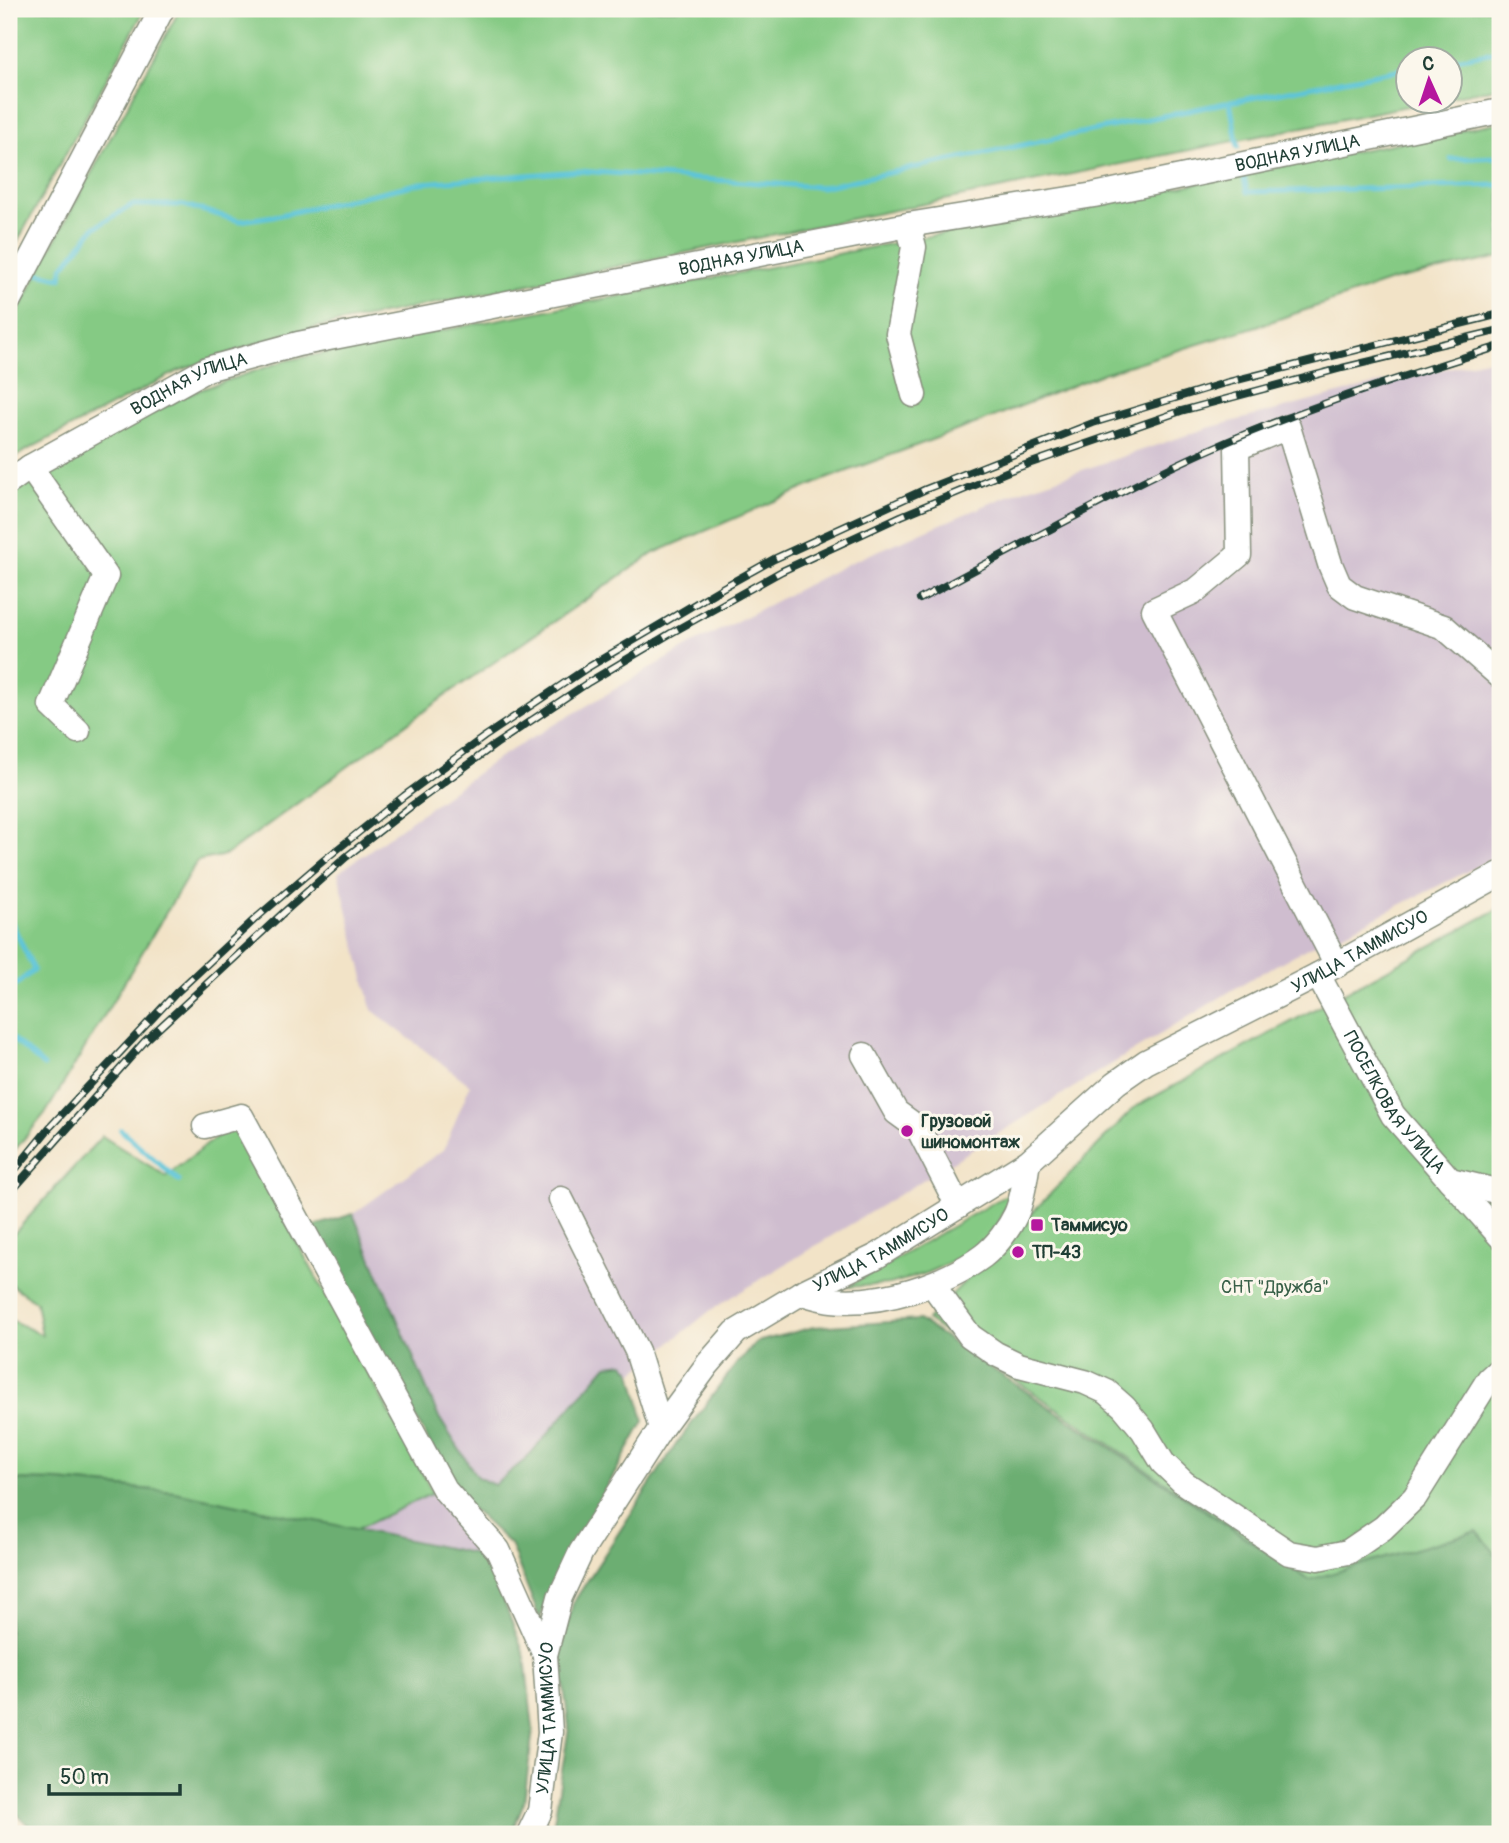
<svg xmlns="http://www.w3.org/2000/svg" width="1509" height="1843" font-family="Pangolin,sans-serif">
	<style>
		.industrial { fill: #cfbdcf }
		.green { fill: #85ca84; stroke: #52845c; stroke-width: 2 }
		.forest { fill: #6cae72; stroke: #467653; stroke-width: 2 }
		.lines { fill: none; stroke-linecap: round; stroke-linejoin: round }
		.stream { stroke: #5dc5d9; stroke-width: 5 }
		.minor-casing { stroke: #88907e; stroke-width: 27 }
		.minor { stroke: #fff; stroke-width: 24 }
		.rail-casing { stroke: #1f3d34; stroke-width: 8 }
		.rail { stroke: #fbf7ec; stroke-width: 5; stroke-dasharray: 16; stroke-linecap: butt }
		.poi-dot { fill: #b5179e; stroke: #fbf7ec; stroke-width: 2.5 }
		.labels { text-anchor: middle; stroke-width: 6; stroke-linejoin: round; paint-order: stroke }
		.street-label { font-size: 18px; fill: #1f3d34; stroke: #fbf7ec }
		.poi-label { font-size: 18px; font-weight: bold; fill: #1f3d34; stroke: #fbf7ec; text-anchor: start }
		.park-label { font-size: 18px; fill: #386048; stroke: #fbf7ec }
	</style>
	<rect width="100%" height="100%" fill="#fbf7ec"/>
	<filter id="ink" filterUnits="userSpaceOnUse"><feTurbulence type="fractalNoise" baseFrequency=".0143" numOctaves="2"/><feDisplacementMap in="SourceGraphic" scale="14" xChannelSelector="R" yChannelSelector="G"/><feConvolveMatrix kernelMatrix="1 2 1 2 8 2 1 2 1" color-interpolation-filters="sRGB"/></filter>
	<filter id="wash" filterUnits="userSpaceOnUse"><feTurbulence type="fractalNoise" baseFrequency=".00686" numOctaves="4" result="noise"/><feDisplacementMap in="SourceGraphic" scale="28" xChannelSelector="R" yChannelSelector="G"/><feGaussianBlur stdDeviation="1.57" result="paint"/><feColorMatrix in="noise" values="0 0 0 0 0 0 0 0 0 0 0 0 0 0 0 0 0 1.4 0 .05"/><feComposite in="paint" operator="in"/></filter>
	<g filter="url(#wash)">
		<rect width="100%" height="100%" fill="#f2e3c7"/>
		<!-- industrial -->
		<path class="industrial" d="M1500,357V855L1344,933L1311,946L1247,981L711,1310L494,1485L477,1477L438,1416L353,1214L444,1149L470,1085L372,1010L338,873L501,756L687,647L849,563L1017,492L1208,428L1388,381Z
			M433,1493L487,1556L355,1530Z"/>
		<!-- green -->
		<path class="green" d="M9,9H145L16,244L9,237Z
			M180,9H1500V87L1450,97V60H1408V102H1427L284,334L178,371L23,452L9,462V330L44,261Z
			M1500,122V257L1391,281L1267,323L1104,373L996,416L826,479L654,553L452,691L226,855L197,861L47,1111L9,1157V492L34,474L191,393L284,361L1080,207Z
			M1500,908V1710L927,1320L1135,1107Z
			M233,1124L433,1493L355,1530L175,1492L58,1481L9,1480V1319L42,1335L36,1302L9,1283V1239L102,1136L166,1176Z
			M1015,1190L990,1238L951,1262L924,1274L890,1284L847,1287Z"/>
		<!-- forest -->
		<path class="forest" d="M353,1214L438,1416L477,1477L494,1485L526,1459L607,1365L624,1363L632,1372L644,1421L550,1589L540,1619L510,1544L459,1497L311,1227Z
			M919,1320L1309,1580L1477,1531L1500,1559V1834H548L554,1821L569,1727L560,1655L573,1603L677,1443L737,1363L757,1342L814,1327Z
			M9,1480L58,1481L175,1492L487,1556L525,1657L533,1729L524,1802L511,1834H37L9,1806Z"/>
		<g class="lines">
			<!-- stream -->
			<path class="stream" d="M1450,60L1500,51
				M1230,102L1238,147
				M1451,159L1500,157
				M1243,173L1247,192L1500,185
				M33,272L61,278L63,267L94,228L132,205H184L240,221L280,215L421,183L579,171L821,187L1230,102L1408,68
				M9,917L34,970L9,990
				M9,1036L44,1066
				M121,1130L179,1181"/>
		</g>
	</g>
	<g filter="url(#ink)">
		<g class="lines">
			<defs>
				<g id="minor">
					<path d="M908,225L914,247L898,334L914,395"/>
					<path d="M9,300L162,9"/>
					<path d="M30,467L106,576L51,705L78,731"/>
					<path id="s1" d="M9,482L30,467L207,369L298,344L908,225L1094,195L1500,111"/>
					<path d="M1337,965L1154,610L1197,590L1239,555L1237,448L1288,427L1330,564L1339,585L1355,597L1444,627L1500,676"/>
					<path id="s2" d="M1318,975L1393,1115L1450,1180L1500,1192"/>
					<path d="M864,1055L896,1112L918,1128L958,1206"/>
					<path d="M205,1126L241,1116L444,1489L498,1550L545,1655"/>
					<path d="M1450,1180L1500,1236"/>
					<path d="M561,1199L637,1351L661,1428"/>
					<path d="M932,1284L970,1336L996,1354L1019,1365L1085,1382L1107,1392L1124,1407L1143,1430L1163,1463L1184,1483L1289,1553L1318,1558L1348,1552L1383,1528L1415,1497L1489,1379L1500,1369"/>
					<path d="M801,1293C811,1295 821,1299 832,1300C881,1305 944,1285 983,1256C996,1246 1009,1229 1016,1214C1023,1198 1025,1179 1028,1162"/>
					<path id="s3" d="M529,1834L540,1811L550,1732L545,1655L560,1597L581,1552L661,1428L708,1364L736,1332L801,1293L877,1256L1028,1162L1116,1083L1146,1062L1318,975L1500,874"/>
				</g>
			</defs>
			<!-- minor casing -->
			<use href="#minor" class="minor-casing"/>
			<!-- minor -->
			<use href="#minor" class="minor"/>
			<defs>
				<path id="rail" d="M920,599C1007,553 1092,505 1180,463C1283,414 1392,380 1500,346
					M9,1177L50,1127L176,993L255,919L324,860L404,796L484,737L587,668L722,588L774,559L926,489L1093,423L1225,383L1500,314
					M9,1194L145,1041L282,914L346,857L410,807L496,744L589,682L671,633L782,571L901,516L1011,470L1181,411L1342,368L1500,330"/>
			</defs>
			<!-- rail casing -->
			<use href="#rail" class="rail-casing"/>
			<!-- rail -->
			<use href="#rail" class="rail"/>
		</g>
	</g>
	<!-- markers -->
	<g class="poi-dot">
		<circle cx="907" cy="1131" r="7"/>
		<rect x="1030" y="1218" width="14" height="14" rx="3.5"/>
		<circle cx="1018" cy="1252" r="7"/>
	</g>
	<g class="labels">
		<!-- street labels -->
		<g class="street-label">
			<text dy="6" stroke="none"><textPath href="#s1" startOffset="1340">ВОДНАЯ УЛИЦА</textPath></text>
			<text dy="6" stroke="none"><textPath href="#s1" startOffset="774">ВОДНАЯ УЛИЦА</textPath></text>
			<text dy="6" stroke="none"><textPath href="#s1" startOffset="206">ВОДНАЯ УЛИЦА</textPath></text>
			<text dy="6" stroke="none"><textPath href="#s3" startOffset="1295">УЛИЦА ТАММИСУО</textPath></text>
			<text dy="6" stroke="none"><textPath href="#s2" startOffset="149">ПОСЕЛКОВАЯ УЛИЦА</textPath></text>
			<text dy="6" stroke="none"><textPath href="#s3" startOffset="728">УЛИЦА ТАММИСУО</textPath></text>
			<text dy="6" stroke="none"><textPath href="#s3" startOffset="119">УЛИЦА ТАММИСУО</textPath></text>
		</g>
		<!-- poi labels -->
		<g class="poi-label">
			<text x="921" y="1127">Грузовой<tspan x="921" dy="21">шиномонтаж</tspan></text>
			<text x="1051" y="1231">Таммисуо</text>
			<text x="1032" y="1258">ТП-43</text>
		</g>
		<!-- park labels -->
		<g class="park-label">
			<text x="1275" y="1293">СНТ "Дружба"</text>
		</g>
	</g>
	<!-- margin -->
	<rect width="1509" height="1843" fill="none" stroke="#fbf7ec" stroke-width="35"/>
	<!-- north arrow -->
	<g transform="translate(1429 80) rotate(357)"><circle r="33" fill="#fbf7ec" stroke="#a3ada2" stroke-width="2"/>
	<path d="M0-5L12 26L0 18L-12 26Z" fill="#b5179e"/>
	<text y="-10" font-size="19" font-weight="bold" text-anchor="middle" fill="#1f3d34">С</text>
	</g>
	<!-- scale -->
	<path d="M49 1784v10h131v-10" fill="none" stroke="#1f3d34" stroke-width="3.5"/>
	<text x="60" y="1784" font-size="21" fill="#1f3d34" stroke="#fbf7ec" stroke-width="5" paint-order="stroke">50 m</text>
</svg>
